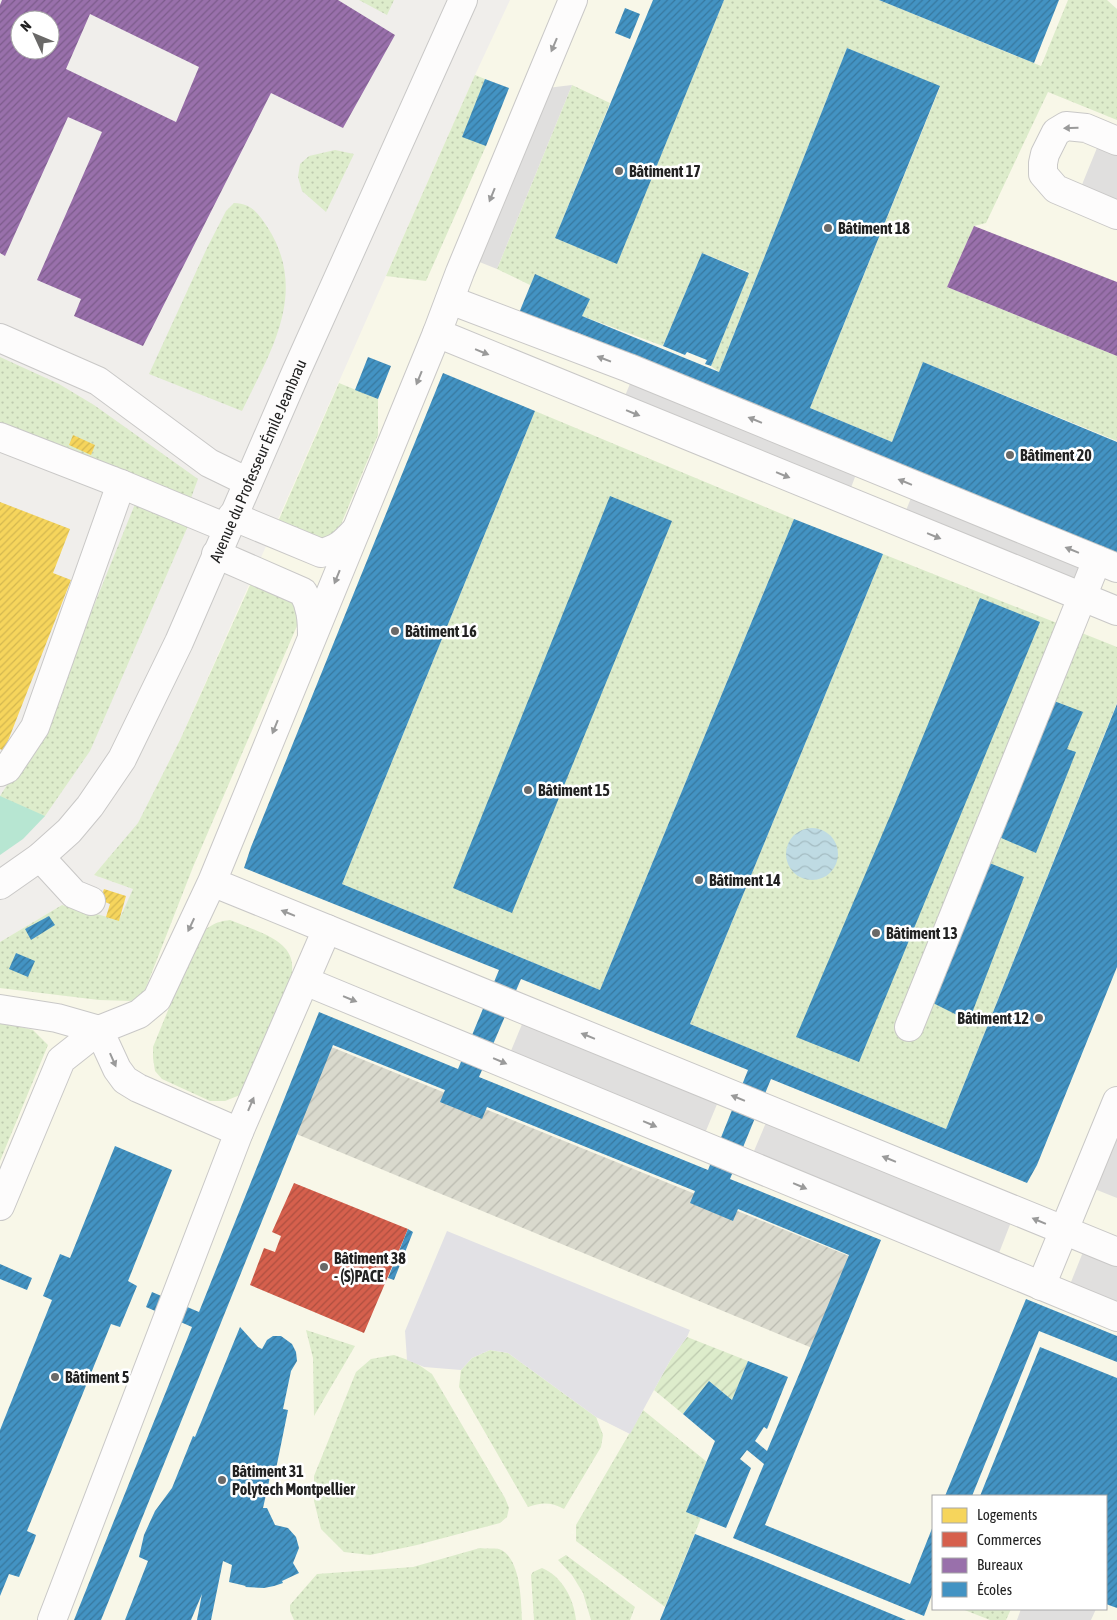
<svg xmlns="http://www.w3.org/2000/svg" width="1117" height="1620" font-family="'Asap Condensed',sans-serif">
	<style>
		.education { fill: #f8f7e8; fill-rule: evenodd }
		.construction { fill: url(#construction-furrows) }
		.grass { fill: url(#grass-dots) }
		.garden { fill: url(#garden-furrows) }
		.pitch { fill: #b7e6d2 }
		.parking { fill: #e0dfde }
		.plaza { fill: #e2e1e5 }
		.water { fill: url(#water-waves) }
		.homes { fill: url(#homes-hatch) }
		.shops { fill: url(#shops-hatch) }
		.offices { fill: url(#offices-hatch); fill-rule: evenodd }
		.schools { fill: url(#schools-hatch); fill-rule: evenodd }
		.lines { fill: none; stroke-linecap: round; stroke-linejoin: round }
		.minor-casing { stroke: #c9c8c7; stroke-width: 30 }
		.minor { stroke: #fdfcfc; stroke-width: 28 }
		.oneway { fill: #9a9a9a }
		.poi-dot { fill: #6a6968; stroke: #fff; stroke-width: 2 }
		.labels { text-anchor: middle; stroke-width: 5; stroke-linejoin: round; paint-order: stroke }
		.poi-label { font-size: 16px; font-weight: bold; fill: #222; stroke: #fff; text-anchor: start }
		.street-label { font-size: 16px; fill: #222; stroke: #fff }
	</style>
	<defs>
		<pattern id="construction-furrows" width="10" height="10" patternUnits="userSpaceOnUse" patternTransform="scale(1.25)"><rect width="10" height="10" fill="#d9d9cd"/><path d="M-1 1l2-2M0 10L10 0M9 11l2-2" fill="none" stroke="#babab0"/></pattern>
		<pattern id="grass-dots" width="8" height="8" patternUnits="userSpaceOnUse" patternTransform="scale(1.25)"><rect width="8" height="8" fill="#ddeccb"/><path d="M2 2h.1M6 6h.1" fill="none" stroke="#bdcaae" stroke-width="1.8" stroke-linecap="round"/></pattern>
		<pattern id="garden-furrows" width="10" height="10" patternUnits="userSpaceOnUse" patternTransform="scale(1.25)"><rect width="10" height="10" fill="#ddeccb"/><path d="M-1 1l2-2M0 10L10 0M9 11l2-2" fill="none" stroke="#bdcaae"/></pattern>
		<pattern id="water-waves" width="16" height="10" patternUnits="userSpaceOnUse" patternTransform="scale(1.25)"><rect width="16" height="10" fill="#bfdbe3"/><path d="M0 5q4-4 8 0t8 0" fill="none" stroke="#a4bcc2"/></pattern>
		<pattern id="homes-hatch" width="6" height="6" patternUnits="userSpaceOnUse" patternTransform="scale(1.25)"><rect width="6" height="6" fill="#f6d55c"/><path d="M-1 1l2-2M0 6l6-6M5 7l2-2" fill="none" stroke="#d3b750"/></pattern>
		<pattern id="shops-hatch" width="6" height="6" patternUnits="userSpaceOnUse" patternTransform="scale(1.25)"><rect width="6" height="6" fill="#d6604d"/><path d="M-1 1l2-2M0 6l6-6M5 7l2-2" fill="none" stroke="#ad4f40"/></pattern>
		<pattern id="offices-hatch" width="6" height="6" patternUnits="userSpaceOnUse" patternTransform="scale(1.25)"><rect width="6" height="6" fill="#9970ab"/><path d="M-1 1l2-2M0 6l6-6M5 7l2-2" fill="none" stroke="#7c5c8b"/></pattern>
		<pattern id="schools-hatch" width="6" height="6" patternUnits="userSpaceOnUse" patternTransform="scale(1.25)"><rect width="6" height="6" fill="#4393c3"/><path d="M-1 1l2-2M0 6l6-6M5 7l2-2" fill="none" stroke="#38789e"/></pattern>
	</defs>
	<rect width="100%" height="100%" fill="#f0eeeb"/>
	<!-- education -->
	<path class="education" d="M510,0H1117V1620H0V942L62,905L120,924L134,889L94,875L138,824L180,740L475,75ZM933,1496H1106V1609H933Z"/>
	<!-- construction -->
	<path class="construction" d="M329,1046L854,1258L817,1350L294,1133Z"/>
	<!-- grass -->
	<path class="grass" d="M359,0H394L387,15Z
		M724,0H879L1041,66L1068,0H1107L1117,9V120L1048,92L986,223L974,226L947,287L1117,356V441L923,362L892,442L810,408L940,87L847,48L719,372L711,366L749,272L702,253L663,346L582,316L589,299L535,275L530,285L497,269L572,85L610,103L555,238L617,263Z
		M475,75L485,79L486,146L426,281L386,276Z
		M335,150L354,154L326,212L302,191L298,177L300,164L309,156Z
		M234,203C251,203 259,214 268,228C309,293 270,352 242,411L149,374L207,248L226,211Z
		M0,357L59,384L94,405L198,479L191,498L0,422Z
		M339,383L378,399V435L337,534L316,542L277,524Z
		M535,411L794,519L600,990L342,884Z
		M135,504L188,526L90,751L45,816L0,854V796L46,724Z
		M883,554L1117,647V703L946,1129L690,1024Z
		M251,583L296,603L300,619L193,867L145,990L133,1001L99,1000L0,988V942L62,905L119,920L133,889L94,875L138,823L180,740Z
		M230,920C248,928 283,937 290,956C293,963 292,969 292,976L248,1082L240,1095L225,1101H210L162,1079L155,1071L153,1058V1047L198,937C209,926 214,922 230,920Z
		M0,1022L33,1030L48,1045L0,1161Z
		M306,1330L355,1346L314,1416L313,1358Z
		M490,1350L508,1353L596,1417L603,1435L601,1447L564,1509C551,1502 542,1502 528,1507L459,1387L461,1370L472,1358Z
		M394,1355L416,1363L432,1374L505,1498L509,1508L507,1517L500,1523L417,1545L370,1555L344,1552L321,1529L314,1501V1476L356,1372L371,1359Z
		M643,1410L707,1462L687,1512L701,1518L665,1607L576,1541V1525Z
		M480,1548C486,1549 494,1548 499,1549C521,1557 521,1601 522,1620H294L290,1611V1605L317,1574L413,1567Z
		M566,1555L635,1607L630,1620H591L583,1593L572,1575L558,1560Z
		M542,1568C562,1576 574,1599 576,1620H534L531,1575L533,1572Z
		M962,1609H1011L1006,1620H990Z"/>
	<!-- garden -->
	<path class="garden" d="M687,1337L748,1361L732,1400L709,1381L683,1414L654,1390L671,1359Z"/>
	<!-- pitch -->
	<path class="pitch" d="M0,796L45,816L23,839L0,855Z"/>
	<!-- parking -->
	<path class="parking" d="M572,85L497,269L477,261L547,88Z
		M1099,143L1117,151V202L1081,187Z
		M632,379L858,469L849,493L622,403Z
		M913,493L1087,564L1076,589L903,518Z
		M525,1017L720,1097L703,1138L508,1058Z
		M768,1118L1013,1217L997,1258L751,1158Z
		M1117,1128V1198L1092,1188Z
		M1085,1247L1117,1260V1307L1069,1287Z
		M1021,1609H1096L1091,1620H1017Z"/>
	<!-- plaza -->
	<path class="plaza" d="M447,1231L690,1330L687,1337L671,1359L630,1434L596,1417L508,1353L490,1350L472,1358L461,1370L424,1367L407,1360L405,1331Z"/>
	<!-- water -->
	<path class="water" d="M786 854a26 26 0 1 1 52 0a26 26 0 1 1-52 0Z"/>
	<!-- homes -->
	<path class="homes" d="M73,435L95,445L91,455L69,445Z
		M0,502L70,529L53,573L71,580L4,751L0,749Z
		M104,889L126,896L119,921L106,917L110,904L100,900Z"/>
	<!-- shops -->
	<path class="shops" d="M294,1183L408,1229L364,1333L250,1285L264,1248L275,1252L281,1236L272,1232Z"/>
	<!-- offices -->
	<path class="offices" d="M2,0H338L395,35L343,128L271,93L143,346L74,316L81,299L37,280L102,132L68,117L5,256L0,253V5ZM90,14L199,67L176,122L66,69ZM20,20H50V50H20Z
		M974,226L1117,282V356L947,287Z"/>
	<!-- schools -->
	<path class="schools" d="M653,0H724L617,264L555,238Z
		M879,0H1059L1034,63Z
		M625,8L640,14L630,39L615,33Z
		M847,48L940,86L810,408L892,442L923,362L1117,442V553L804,426L576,332L574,335L519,313L535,274L590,299L582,316L719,372Z
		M485,79L509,88L486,146L462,137Z
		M702,253L749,273L711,366L705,364L707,360L687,352L685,355L663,346Z
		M368,357L391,366L378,399L355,390Z
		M443,373L535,411L342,884L600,990L794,519L883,554L690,1024L946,1129L1117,704V967L1037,1165L1027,1183L771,1079L730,1179L881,1240L765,1525L910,1584L933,1526V1592L924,1616L733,1538L764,1464L747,1450L740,1459L751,1468L726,1528L686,1512L715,1441L683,1414L709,1381L732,1400L748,1361L788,1377L767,1429L764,1427L755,1441L767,1451L849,1255L738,1209L733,1221L690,1203L695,1191L487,1107L482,1119L440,1102L445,1090L333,1045L101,1620H74L192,1327L146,1307L152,1292L199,1312L319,1012L458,1069L499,970L244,868L251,847ZM521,979L748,1070L708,1170L479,1077Z
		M610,496L672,521L512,913L453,888Z
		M980,598L1040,622L859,1062L796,1037L893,809Z
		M1054,701L1083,712L1067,749L1076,752L1036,853L999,837Z
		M987,862L1024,877L969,1021L931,1002Z
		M49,916L55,925L31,940L25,929Z
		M16,953L35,961L28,977L9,969Z
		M115,1146L172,1170L128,1281L137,1286L120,1327L111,1324L27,1531L36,1535L34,1541L19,1577L9,1574L0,1596V1430L52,1300L43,1296L60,1254L70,1258Z
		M408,1229L413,1232L394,1280L388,1278Z
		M0,1264L32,1278L27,1290L0,1279Z
		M1026,1299L1117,1336V1362L1039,1331L972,1496H945Z
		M240,1327L258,1347L262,1349L267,1340L273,1336H281L292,1344L296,1352L297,1361L291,1371L283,1409L288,1410L276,1469L272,1468L263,1508H267L275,1525L288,1528L296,1537L299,1548L293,1563L299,1573L282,1581L283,1583L274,1586L264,1588L245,1587L246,1586L229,1582L232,1565L223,1561L211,1620H197L202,1594L191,1620H125L148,1561L139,1557L144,1535L155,1511L172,1488L193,1436L195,1437Z
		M1040,1347L1117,1378V1608L1106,1604V1496H980Z
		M695,1534L751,1556L906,1620H660Z"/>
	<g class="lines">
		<defs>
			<g id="minor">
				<path d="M1117,141L1086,128L1066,126L1056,132L1045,154L1043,163V174L1056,189L1117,215"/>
				<path d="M450,300L629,368L1117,568"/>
				<path d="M437,333L1117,611"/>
				<path d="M0,338L98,381L209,463L248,482"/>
				<path d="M0,437L121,484L227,528"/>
				<path d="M232,516L321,553C338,549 344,543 356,530"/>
				<path d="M216,554L303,592C311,606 312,620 312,636"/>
				<path d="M0,772L7,769L35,727L121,484"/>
				<path d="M40,857L74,894L91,901"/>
				<path d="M212,882L327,929L239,1132L138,1088L125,1080L117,1069L99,1030L139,1014L157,999L212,882L437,333L460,272L573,0"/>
				<path id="s1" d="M0,885L40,857L69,831L90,806L122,759L179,642L296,372L463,0"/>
				<path d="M327,929L1117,1252"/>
				<path d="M305,981L1117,1317"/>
				<path d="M0,1009L57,1018L99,1030"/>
				<path d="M909,1027L1097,560"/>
				<path d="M0,1206L61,1060L99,1030"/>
				<path d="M1041,1286L1117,1101"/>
				<path d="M52,1620L239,1132"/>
			</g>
		</defs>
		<!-- minor casing -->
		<use href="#minor" class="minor-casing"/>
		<!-- minor -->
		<use href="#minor" class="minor"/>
	</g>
	<!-- one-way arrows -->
	<defs><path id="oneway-solid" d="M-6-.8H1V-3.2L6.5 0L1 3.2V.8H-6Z" transform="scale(1.25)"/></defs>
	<g class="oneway">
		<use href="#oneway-solid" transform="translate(554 45) rotate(113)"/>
		<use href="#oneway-solid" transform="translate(1071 128) rotate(178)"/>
		<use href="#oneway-solid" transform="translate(492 195) rotate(112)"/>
		<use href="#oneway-solid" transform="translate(482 352) rotate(22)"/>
		<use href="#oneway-solid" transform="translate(604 359) rotate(-159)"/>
		<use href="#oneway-solid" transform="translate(419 378) rotate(112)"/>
		<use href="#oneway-solid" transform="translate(633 413) rotate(22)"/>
		<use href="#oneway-solid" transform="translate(755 420) rotate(-158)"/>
		<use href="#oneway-solid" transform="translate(783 475) rotate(22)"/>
		<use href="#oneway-solid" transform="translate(905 482) rotate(-158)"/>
		<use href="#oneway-solid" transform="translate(934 536) rotate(22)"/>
		<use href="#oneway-solid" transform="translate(1072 550) rotate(-158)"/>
		<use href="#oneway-solid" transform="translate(337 577) rotate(112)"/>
		<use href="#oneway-solid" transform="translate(275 727) rotate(112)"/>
		<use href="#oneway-solid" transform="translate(288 913) rotate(-158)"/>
		<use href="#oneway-solid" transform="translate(191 925) rotate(115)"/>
		<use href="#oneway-solid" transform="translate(350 999) rotate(22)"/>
		<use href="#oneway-solid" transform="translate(588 1036) rotate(-158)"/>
		<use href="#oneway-solid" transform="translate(113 1060) rotate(66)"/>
		<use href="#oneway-solid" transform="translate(500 1061) rotate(23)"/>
		<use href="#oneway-solid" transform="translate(738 1098) rotate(-158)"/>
		<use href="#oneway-solid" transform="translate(251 1104) rotate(-67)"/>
		<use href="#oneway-solid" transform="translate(650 1124) rotate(23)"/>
		<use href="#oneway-solid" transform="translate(889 1159) rotate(-158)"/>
		<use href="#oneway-solid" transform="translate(800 1186) rotate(23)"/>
		<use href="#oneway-solid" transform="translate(1039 1221) rotate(-157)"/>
	</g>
	<!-- markers -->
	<g class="poi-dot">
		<circle cx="619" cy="171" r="5"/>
		<circle cx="828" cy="228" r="5"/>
		<circle cx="1010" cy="455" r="5"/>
		<circle cx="395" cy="631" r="5"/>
		<circle cx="528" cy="790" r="5"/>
		<circle cx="699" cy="880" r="5"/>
		<circle cx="876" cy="933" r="5"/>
		<circle cx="1039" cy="1018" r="5"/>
		<circle cx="324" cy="1267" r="5"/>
		<circle cx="55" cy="1377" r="5"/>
		<circle cx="222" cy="1480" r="5"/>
	</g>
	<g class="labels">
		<!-- poi labels -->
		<g class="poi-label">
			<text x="629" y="177">Bâtiment 17</text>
			<text x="838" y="234">Bâtiment 18</text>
			<text x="1020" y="461">Bâtiment 20</text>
			<text x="405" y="637">Bâtiment 16</text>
			<text x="538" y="796">Bâtiment 15</text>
			<text x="709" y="886">Bâtiment 14</text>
			<text x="886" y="939">Bâtiment 13</text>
			<text x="1029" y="1024" text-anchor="end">Bâtiment 12</text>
			<text x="334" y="1264">Bâtiment 38<tspan x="334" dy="18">- (S)PACE</tspan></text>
			<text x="65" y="1383">Bâtiment 5</text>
			<text x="232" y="1477">Bâtiment 31<tspan x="232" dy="18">Polytech Montpellier</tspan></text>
		</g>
		<!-- street labels -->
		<g class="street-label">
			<text dy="6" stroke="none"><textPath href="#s1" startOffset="505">Avenue du Professeur Émile Jeanbrau</textPath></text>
		</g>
	</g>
	<!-- legend -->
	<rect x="932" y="1495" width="175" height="115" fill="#ffffff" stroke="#a7a7a7"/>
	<rect x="942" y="1508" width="25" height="15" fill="#f6d55c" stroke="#a7a7a7"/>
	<text x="977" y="1520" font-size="15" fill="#222222">Logements</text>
	<rect x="942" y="1532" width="25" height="15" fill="#d6604d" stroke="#a7a7a7"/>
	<text x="977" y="1545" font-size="15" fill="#222222">Commerces</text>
	<rect x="942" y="1558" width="25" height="15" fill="#9970ab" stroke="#a7a7a7"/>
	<text x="977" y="1570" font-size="15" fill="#222222">Bureaux</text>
	<rect x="942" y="1582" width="25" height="15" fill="#4393c3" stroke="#a7a7a7"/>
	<text x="977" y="1595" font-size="15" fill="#222222">Écoles</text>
	<!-- north arrow -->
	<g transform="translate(35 35) rotate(314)"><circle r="24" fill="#ffffff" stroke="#a7a7a7"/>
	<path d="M0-4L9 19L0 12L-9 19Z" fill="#6a6968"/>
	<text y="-8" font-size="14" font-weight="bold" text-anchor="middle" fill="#222222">N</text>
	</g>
</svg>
